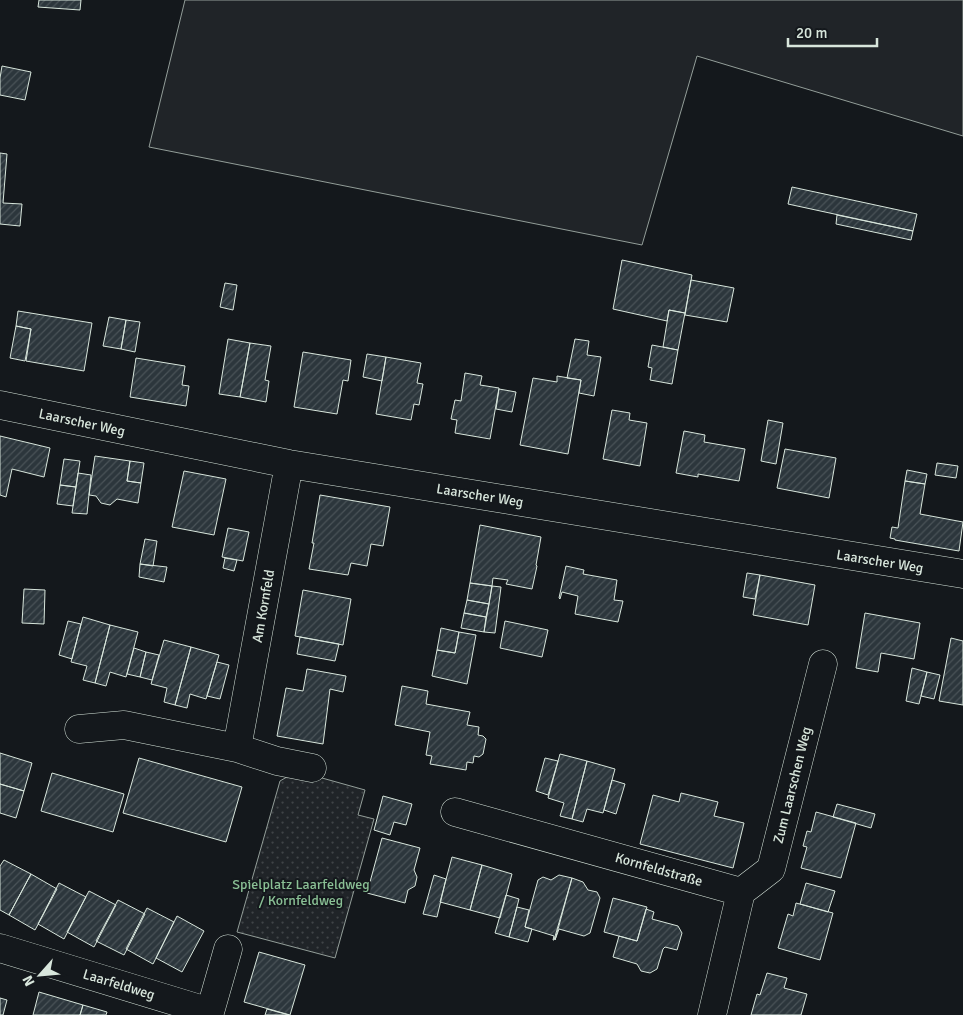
<svg xmlns="http://www.w3.org/2000/svg" width="963" height="1015" font-family="Signika,sans-serif">
	<style>
		.green { fill: #202428; stroke: #939e99 }
		.park { fill: url(#park-dots); stroke: #939e99 }
		.building { fill: url(#building-hatch); stroke: #d8e6dc }
		.lines { fill: none; stroke-linecap: round; stroke-linejoin: round }
		.minor-casing { stroke: #d8e6dc; stroke-width: 29 }
		.minor { stroke: #14181c; stroke-width: 28 }
		.labels { text-anchor: middle; stroke-width: 4; stroke-linejoin: round; paint-order: stroke }
		.street-label { font-size: 14px; fill: #d8e6dc; stroke: #14181c }
		.park-label { font-size: 14px; fill: #8ac095; stroke: #14181c }
	</style>
	<defs>
		<pattern id="park-dots" width="8" height="8" patternUnits="userSpaceOnUse" patternTransform="scale(1.25)"><rect width="8" height="8" fill="#202428"/><path d="M2 2h.1M6 6h.1" fill="none" stroke="#404447" stroke-width="1.8" stroke-linecap="round"/></pattern>
		<pattern id="building-hatch" width="6" height="6" patternUnits="userSpaceOnUse" patternTransform="scale(1.25)"><rect width="6" height="6" fill="#2c363c"/><path d="M-1 1l2-2M0 6l6-6M5 7l2-2" fill="none" stroke="#4a5358"/></pattern>
	</defs>
	<rect width="100%" height="100%" fill="#14181c"/>
	<!-- green -->
	<path class="green" d="M185,0H963V136L697,56L642,245L149,147Z"/>
	<!-- park -->
	<path class="park" d="M297,771L365,790L358,815L374,819L335,958L237,932L280,781Z"/>
	<!-- building -->
	<path class="building" d="M39,0H81L80,10L38,7Z
		M2,66L31,72L25,100L0,95V78Z
		M0,153L7,154L3,203L22,204L20,226L0,224Z
		M792,187L917,214L913,231L788,204Z
		M837,215L913,231L911,240L836,224Z
		M622,260L692,275L685,313L669,310L667,321L613,309Z
		M691,280L734,288L727,322L685,315Z
		M225,283L237,285L233,310L220,307Z
		M669,310L685,313L678,350L663,347Z
		M18,311L92,323L84,371L26,361L31,329L16,326Z
		M109,317L126,320L121,349L103,346Z
		M126,320L140,322L135,352L121,349Z
		M16,326L31,329L25,361L10,358Z
		M228,339L250,343L240,397L219,394Z
		M575,339L589,341L587,355L601,357L594,396L579,393L581,380L567,378Z
		M250,343L271,346L265,380L269,381L266,402L240,397Z
		M652,345L678,350L672,384L650,380L652,368L648,367Z
		M303,352L351,360L348,381L343,380L337,414L294,407Z
		M367,354L386,357L382,381L363,377Z
		M386,357L421,363L417,383L423,384L419,405L414,404L411,420L376,414Z
		M136,358L185,366L182,385L189,386L186,406L130,397Z
		M465,373L482,376L480,385L499,388L490,439L455,433L457,420L451,419L455,400L461,401Z
		M557,376L581,380L568,454L520,445L533,378L557,382Z
		M499,389L516,392L512,412L496,409Z
		M612,410L630,413L629,420L647,423L640,466L603,459Z
		M768,420L783,423L776,464L761,461Z
		M684,431L705,435L704,442L745,449L739,481L698,474V477L676,473Z
		M0,436L50,448L44,477L12,469L6,497L0,495Z
		M785,449L836,458L829,498L777,488Z
		M95,456L130,461L127,481L141,483L138,503L117,499L110,505L101,503L96,496L89,495Z
		M64,459L80,461L76,487L60,485Z
		M130,461L144,463L141,483L127,481Z
		M937,463L958,466L956,478L935,475Z
		M907,470L927,474L925,484L905,481Z
		M184,471L226,479L214,535L172,527Z
		M78,473L91,475L87,514L72,513Z
		M905,481L925,484L920,514L963,522L959,551L895,540V539L890,538L892,527L898,528Z
		M60,485L76,487L73,506L57,504Z
		M320,495L390,507L383,546L371,544L367,566L351,563L348,575L309,569L314,543H312Z
		M480,525L541,537L536,565L537,566L532,589L506,584L508,580L493,578L492,586L470,583Z
		M228,528L249,532L243,561L222,557Z
		M145,539L157,541L153,566L140,564Z
		M225,558L237,560L234,571L223,568Z
		M140,564L167,567L164,582L139,577Z
		M566,566L584,570L583,574L617,580L614,600L623,601L618,622L575,614L578,596L562,592L560,599L559,598Z
		M747,573L760,575L755,599L743,597Z
		M760,575L815,585L808,625L753,615Z
		M470,583L492,586L489,604L467,600Z
		M492,586L501,587L495,633L484,632Z
		M24,589L45,590L44,624L22,623Z
		M303,590L351,599L343,645L295,636Z
		M467,600L489,604L486,617L464,613Z
		M464,613L486,617L484,632L461,628Z
		M865,613L920,623L914,659L881,653L878,672L856,668Z
		M83,617L110,625L95,683L83,680L87,666L71,662Z
		M68,621L81,624L72,659L59,655Z
		M505,621L548,630L542,657L500,648Z
		M110,625L138,632L126,677L110,672L106,686L95,683Z
		M441,628L459,632L455,653L437,650Z
		M459,632L476,635L467,684L432,676L437,650L455,653Z
		M300,637L339,644L335,661L297,654Z
		M951,638L963,641V705L939,701Z
		M164,640L191,647L175,705L164,702L167,688L151,684Z
		M191,647L219,655L206,699L190,694L187,708L175,705Z
		M134,648L146,652L140,677L127,674Z
		M146,652L159,655L152,680L140,677Z
		M217,662L229,665L220,699L207,696Z
		M912,668L927,672L919,704L906,701Z
		M307,669L346,676L343,692L330,689L323,744L277,736L286,688L303,691Z
		M927,672L940,675L934,699L921,696Z
		M402,686L428,691L426,704L470,712L467,725L479,727L478,735L483,736L486,739L483,754L479,757L474,756L473,763L467,762L466,770L430,764L432,756L426,755L430,732L395,725Z
		M0,753L32,763L24,791L0,784Z
		M560,754L587,761L572,819L560,816L564,803L548,798Z
		M139,758L242,787L226,842L123,813Z
		M545,758L558,761L548,795L536,791Z
		M587,761L615,769L603,813L587,809L583,822L572,819Z
		M52,773L124,794L113,832L41,811Z
		M612,780L625,784L616,814L604,810Z
		M0,784L24,791L16,818L0,813Z
		M681,793L718,802L714,816L744,823L733,868L640,844L653,795L679,802Z
		M383,796L412,804L406,825L394,822L390,835L374,830Z
		M837,804L875,814L871,828L833,817Z
		M816,812L856,823L841,878L801,868L807,847L803,846L807,831L811,832Z
		M382,838L420,848L414,870L417,877L415,886L408,890L405,903L367,893Z
		M452,857L482,865L470,910L440,902Z
		M4,860L31,874L9,915L0,910V866Z
		M482,865L512,874L500,918L470,910Z
		M31,874L57,889L35,930L9,915Z
		M434,875L446,879L437,917L423,914Z
		M559,875L572,878L554,940H553L554,936L525,927L538,880L543,877L551,880Z
		M572,878L583,882L588,890L597,892L600,898L590,933L584,936L559,929L555,940Z
		M59,883L86,897L64,939L38,924Z
		M806,883L835,891L828,912L800,904Z
		M89,891L116,905L94,947L67,932Z
		M506,895L519,899L509,937L495,933Z
		M613,898L647,907L637,941L604,932Z
		M118,900L145,914L124,955L96,941Z
		M796,903L833,913L820,960L778,948L788,914L793,916Z
		M517,907L529,910L525,927L532,929L528,942L509,937Z
		M147,908L174,922L153,964L126,949Z
		M646,909L654,912L652,919L678,926L682,933L677,950L665,947L663,949L657,969L650,973L641,971L637,964L613,957L619,936L637,941Z
		M177,916L204,931L182,972L156,958Z
		M259,952L305,965L290,1015L244,1002Z
		M767,973L787,978L784,988L807,994L801,1015H751L757,994L760,995Z
		M39,992L83,1005L80,1015H33Z
		M0,998L7,1000L3,1015H0Z
		M83,1005L107,1012L106,1015H80Z
		M267,1009L289,1015H265Z"/>
	<g class="lines">
		<defs>
			<path id="minor" d="M0,405L289,464L963,574
				M79,729L124,725L237,748L289,464
				M237,748L277,761L312,768
				M455,812L741,892L712,1015
				M741,892L771,869L823,664
				M0,948L210,1012L209,1015
				M210,1012L228,949"/>
		</defs>
		<!-- minor casing -->
		<use href="#minor" class="minor-casing"/>
		<!-- minor -->
		<use href="#minor" class="minor"/>
	</g>
	<g class="labels">
		<!-- street labels -->
		<g class="street-label">
			<text transform="translate(82 422) rotate(12)" y="5">Laarscher Weg</text>
			<text transform="translate(480 495) rotate(9)" y="5">Laarscher Weg</text>
			<text transform="translate(880 561) rotate(9)" y="5">Laarscher Weg</text>
			<text transform="translate(263 606) rotate(-80)" y="5">Am Kornfeld</text>
			<text transform="translate(792 785) rotate(-76)" y="5">Zum Laarschen Weg</text>
			<text transform="translate(659 869) rotate(16)" y="5">Kornfeldstraße</text>
			<text transform="translate(119 984) rotate(17)" y="5">Laarfeldweg</text>
		</g>
		<!-- park labels -->
		<g class="park-label">
			<text x="301" y="889">Spielplatz Laarfeldweg<tspan x="301" dy="16">/ Kornfeldweg</tspan></text>
		</g>
	</g>
	<!-- north arrow -->
	<g transform="translate(40 975) rotate(243)" stroke="#14181c" stroke-width="4" paint-order="stroke">
	<path d="M0-4L9 19L0 12L-9 19Z" fill="#d8e6dc"/>
	<text y="-8" font-size="14" font-weight="bold" text-anchor="middle" fill="#d8e6dc">N</text>
	</g>
	<!-- scale -->
	<path d="M788 38v8h89v-8" fill="none" stroke="#d8e6dc" stroke-width="2.5"/>
	<text x="796" y="38" font-size="15" fill="#d8e6dc" stroke="#14181c" stroke-width="4" paint-order="stroke">20 m</text>
</svg>
